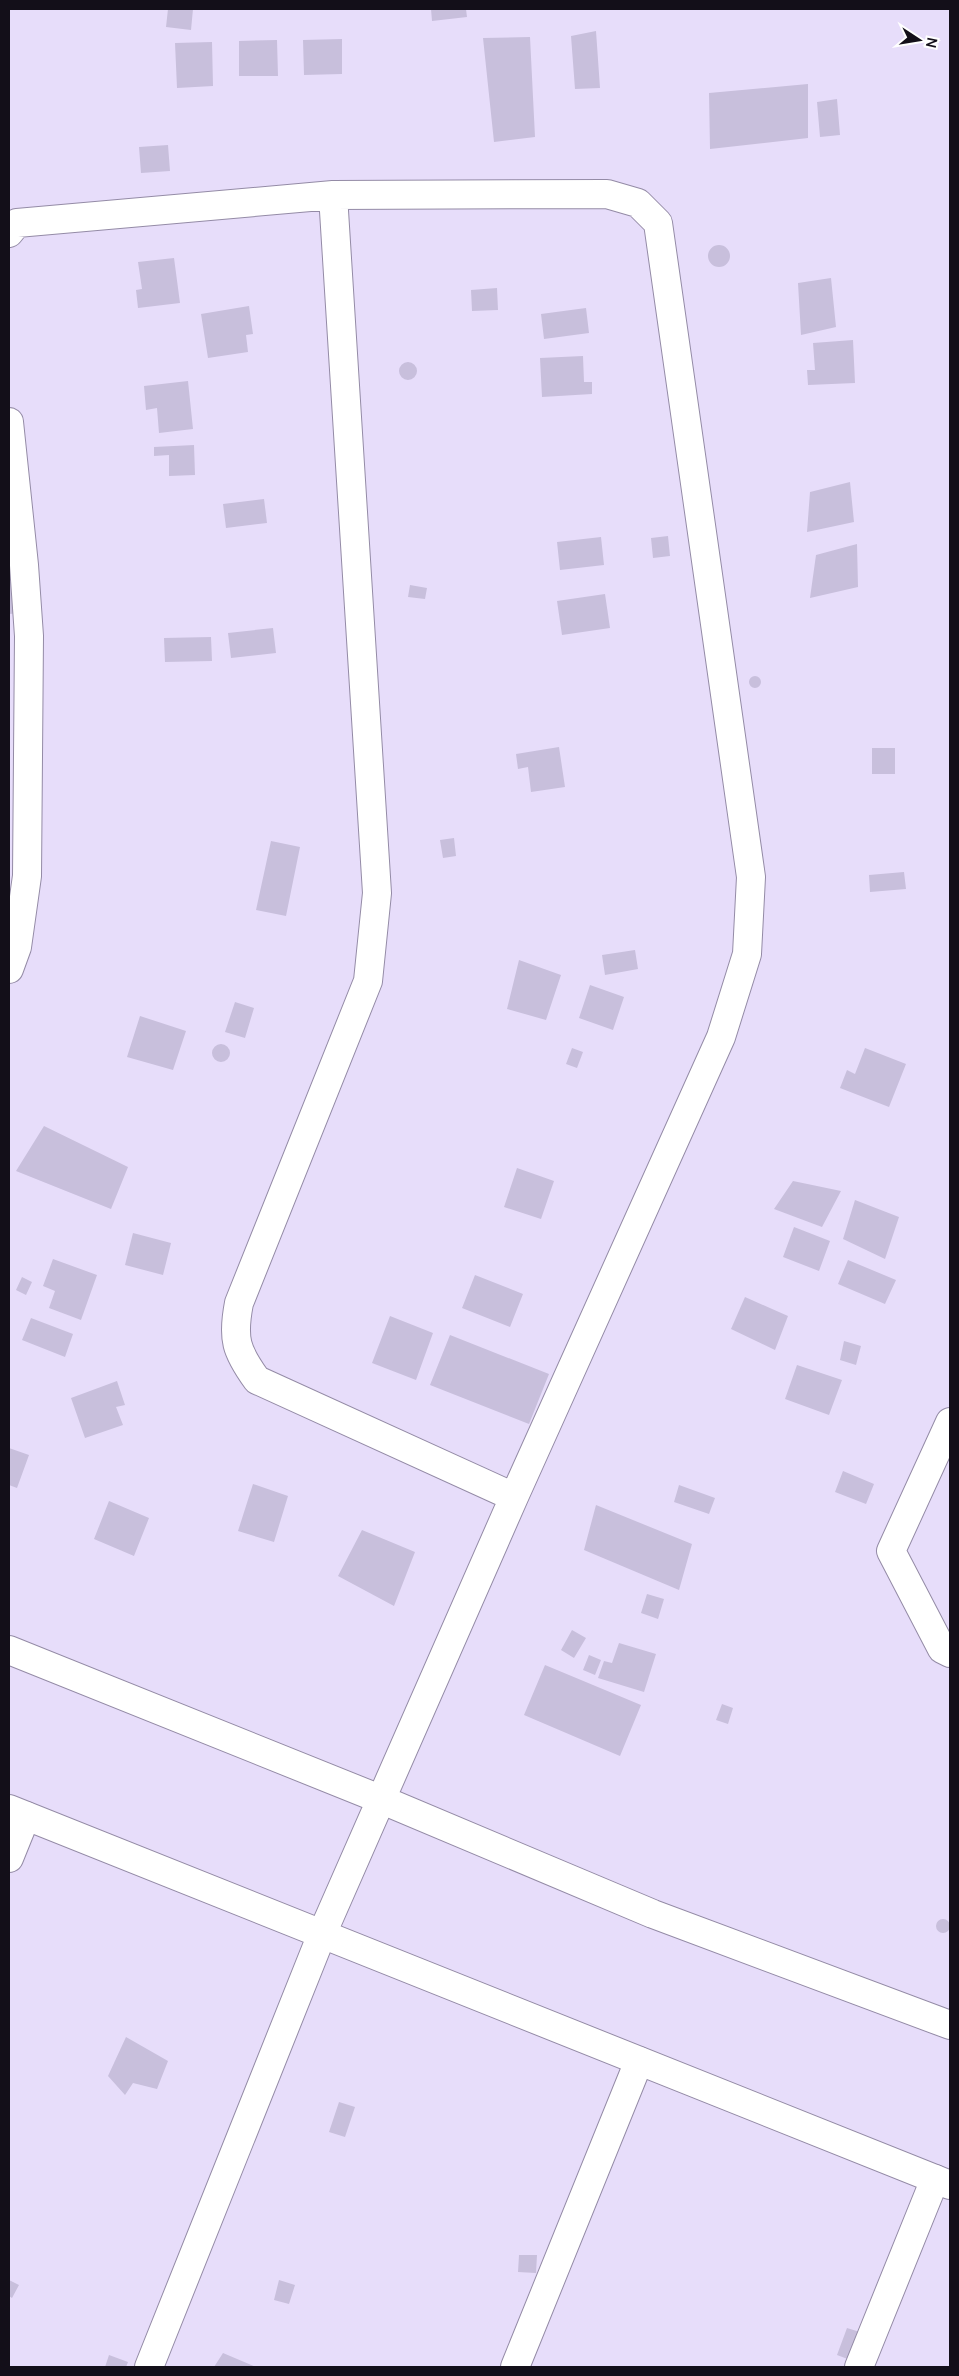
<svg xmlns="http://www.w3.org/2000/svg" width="959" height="2376" font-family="Manrope,sans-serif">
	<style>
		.building { fill: #c8bfdc }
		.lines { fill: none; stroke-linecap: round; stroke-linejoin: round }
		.minor-casing { stroke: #948ba6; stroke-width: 30 }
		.tertiary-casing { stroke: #948ba6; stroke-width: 30 }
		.minor { stroke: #fff; stroke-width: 28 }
		.tertiary { stroke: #fff; stroke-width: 28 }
	</style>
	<rect width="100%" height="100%" fill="#e7ddfa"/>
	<!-- building -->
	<path class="building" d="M168,9H193L191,30L166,27Z
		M431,9H466L467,17L432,21Z
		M596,31L600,88L575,89L571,36Z
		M530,37L535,137L494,142L483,38Z
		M342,39V74L304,75L303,40Z
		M277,40L278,76H239V41Z
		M212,42L213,86L177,88L175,43Z
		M808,84V138L710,149L709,93Z
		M837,99L840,135L820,137L817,102Z
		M168,145L170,171L141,173L139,147Z
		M708 256a11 11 0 1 1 22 0a11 11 0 1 1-22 0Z
		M174,258L180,303L138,308L136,290L142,289L138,262Z
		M831,278L836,327L801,335L798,283Z
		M497,288L498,310L472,311L471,290Z
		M249,306L253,334L246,335L248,352L208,358L201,314Z
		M586,308L589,333L544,339L541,314Z
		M853,340L855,383L808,385L807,370H815L813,343Z
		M583,356L584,382H592V394L542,397L540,358Z
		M399 371a9 9 0 1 1 18 0a9 9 0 1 1-18 0Z
		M188,381L193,429L159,433L157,408L146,410L144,386Z
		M194,445L195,475L169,476V455L154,456V447Z
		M850,482L854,522L807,532L810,492Z
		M264,499L267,523L226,528L223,504Z
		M668,536L670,556L653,558L651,538Z
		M601,537L604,565L560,570L557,542Z
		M857,544L858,587L810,598L816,555Z
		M19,581L22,613L9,614V582Z
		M410,585L427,588L425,599L408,597Z
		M605,594L610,628L562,635L557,601Z
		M273,628L276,653L231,658L228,633Z
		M211,637L212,661L165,662L164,638Z
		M749 682a6 6 0 1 1 12 0a6 6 0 1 1-12 0Z
		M559,747L565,787L531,792L528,767L518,769L516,754Z
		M872,748H895V774H872Z
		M454,838L456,856L443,858L440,840Z
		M271,841L300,847L286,916L256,910Z
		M904,872L906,889L870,892L869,875Z
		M635,950L638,969L605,975L602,955Z
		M519,960L561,975L546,1020L507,1009Z
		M590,985L624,997L613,1030L579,1018Z
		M235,1002L254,1008L245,1038L225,1032Z
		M140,1016L186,1031L173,1070L127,1057Z
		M212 1053a9 9 0 1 1 18 0a9 9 0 1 1-18 0Z
		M572,1048L583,1052L577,1068L566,1064Z
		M865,1048L906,1064L889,1107L840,1088L847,1070L855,1074Z
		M44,1126L128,1167L111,1209L16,1171Z
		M517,1168L554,1181L541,1219L504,1207Z
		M793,1181L841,1191L822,1227L774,1209Z
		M855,1200L899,1217L885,1259L843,1239Z
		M794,1227L830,1241L819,1271L783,1257Z
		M133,1233L171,1243L163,1275L125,1265Z
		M53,1259L97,1275L81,1320L49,1308L55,1291L43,1286Z
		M848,1260L896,1280L885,1304L838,1284Z
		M475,1275L523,1294L510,1327L462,1308Z
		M22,1277L32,1282L26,1295L16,1290Z
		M745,1297L788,1316L775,1350L731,1329Z
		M390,1316L433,1333L416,1380L372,1363Z
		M31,1318L73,1334L65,1357L22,1340Z
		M450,1335L549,1374L529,1424L430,1385Z
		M844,1341L861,1346L856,1365L840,1360Z
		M797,1365L842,1380L829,1415L785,1399Z
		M117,1381L125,1405L116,1407L123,1425L85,1438L71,1398Z
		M9,1448L29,1455L17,1488L9,1485Z
		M843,1471L874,1484L866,1504L835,1492Z
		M253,1484L288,1496L274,1542L238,1531Z
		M679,1485L715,1498L709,1514L674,1502Z
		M109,1501L149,1518L134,1556L94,1539Z
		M596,1505L692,1544L679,1590L584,1550Z
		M362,1530L415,1552L394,1606L338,1576Z
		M647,1594L664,1599L658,1619L641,1613Z
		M572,1630L586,1638L574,1658L561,1650Z
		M619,1643L656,1654L644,1692L598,1678L604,1661L612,1663Z
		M589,1655L601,1660L595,1675L583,1670Z
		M545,1665L641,1705L620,1756L524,1715Z
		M722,1704L733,1708L728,1724L716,1720Z
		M936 1926a7 7 0 1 1 14 0a7 7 0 1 1-14 0Z
		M126,2037L168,2061L157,2089L133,2083L125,2095L108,2076Z
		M339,2102L355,2107L345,2137L329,2132Z
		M519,2255H537L536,2273L518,2272Z
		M9,2280L19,2285L12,2298L9,2296Z
		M279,2280L295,2285L289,2304L274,2300Z
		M847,2328L863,2333L853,2361L837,2355Z
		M223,2353L256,2367H214Z
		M109,2355L128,2362L126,2367H105Z"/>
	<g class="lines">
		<defs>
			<path id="minor" d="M9,233L17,223L333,195L377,893L368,981L239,1303C232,1339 236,1351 257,1380L514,1497
				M9,422L24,565L29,636L27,876L17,947L9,969
				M950,1422L891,1551L942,1649L950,1653
				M9,1650L380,1799L653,1914L950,2025
				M9,1858L26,1816
				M149,2367L322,1934L514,1497L721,1037L747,954L751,877L658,223L638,203L607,194L333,195
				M515,2367L639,2061
				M859,2367L935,2179"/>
			<path id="tertiary" d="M9,1809L950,2185"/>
		</defs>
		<!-- minor casing -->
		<use href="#minor" class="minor-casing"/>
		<!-- tertiary casing -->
		<use href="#tertiary" class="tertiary-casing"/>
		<!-- minor -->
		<use href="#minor" class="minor"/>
		<!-- tertiary -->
		<use href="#tertiary" class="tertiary"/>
	</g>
	<!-- border -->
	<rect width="959" height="2376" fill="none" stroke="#130f19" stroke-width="20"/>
	<!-- north arrow -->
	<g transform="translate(919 40) rotate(102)" stroke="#ffffff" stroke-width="4" paint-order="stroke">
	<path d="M0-4L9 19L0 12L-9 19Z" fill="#130f19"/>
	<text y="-8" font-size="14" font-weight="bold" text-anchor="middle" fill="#130f19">N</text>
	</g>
</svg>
